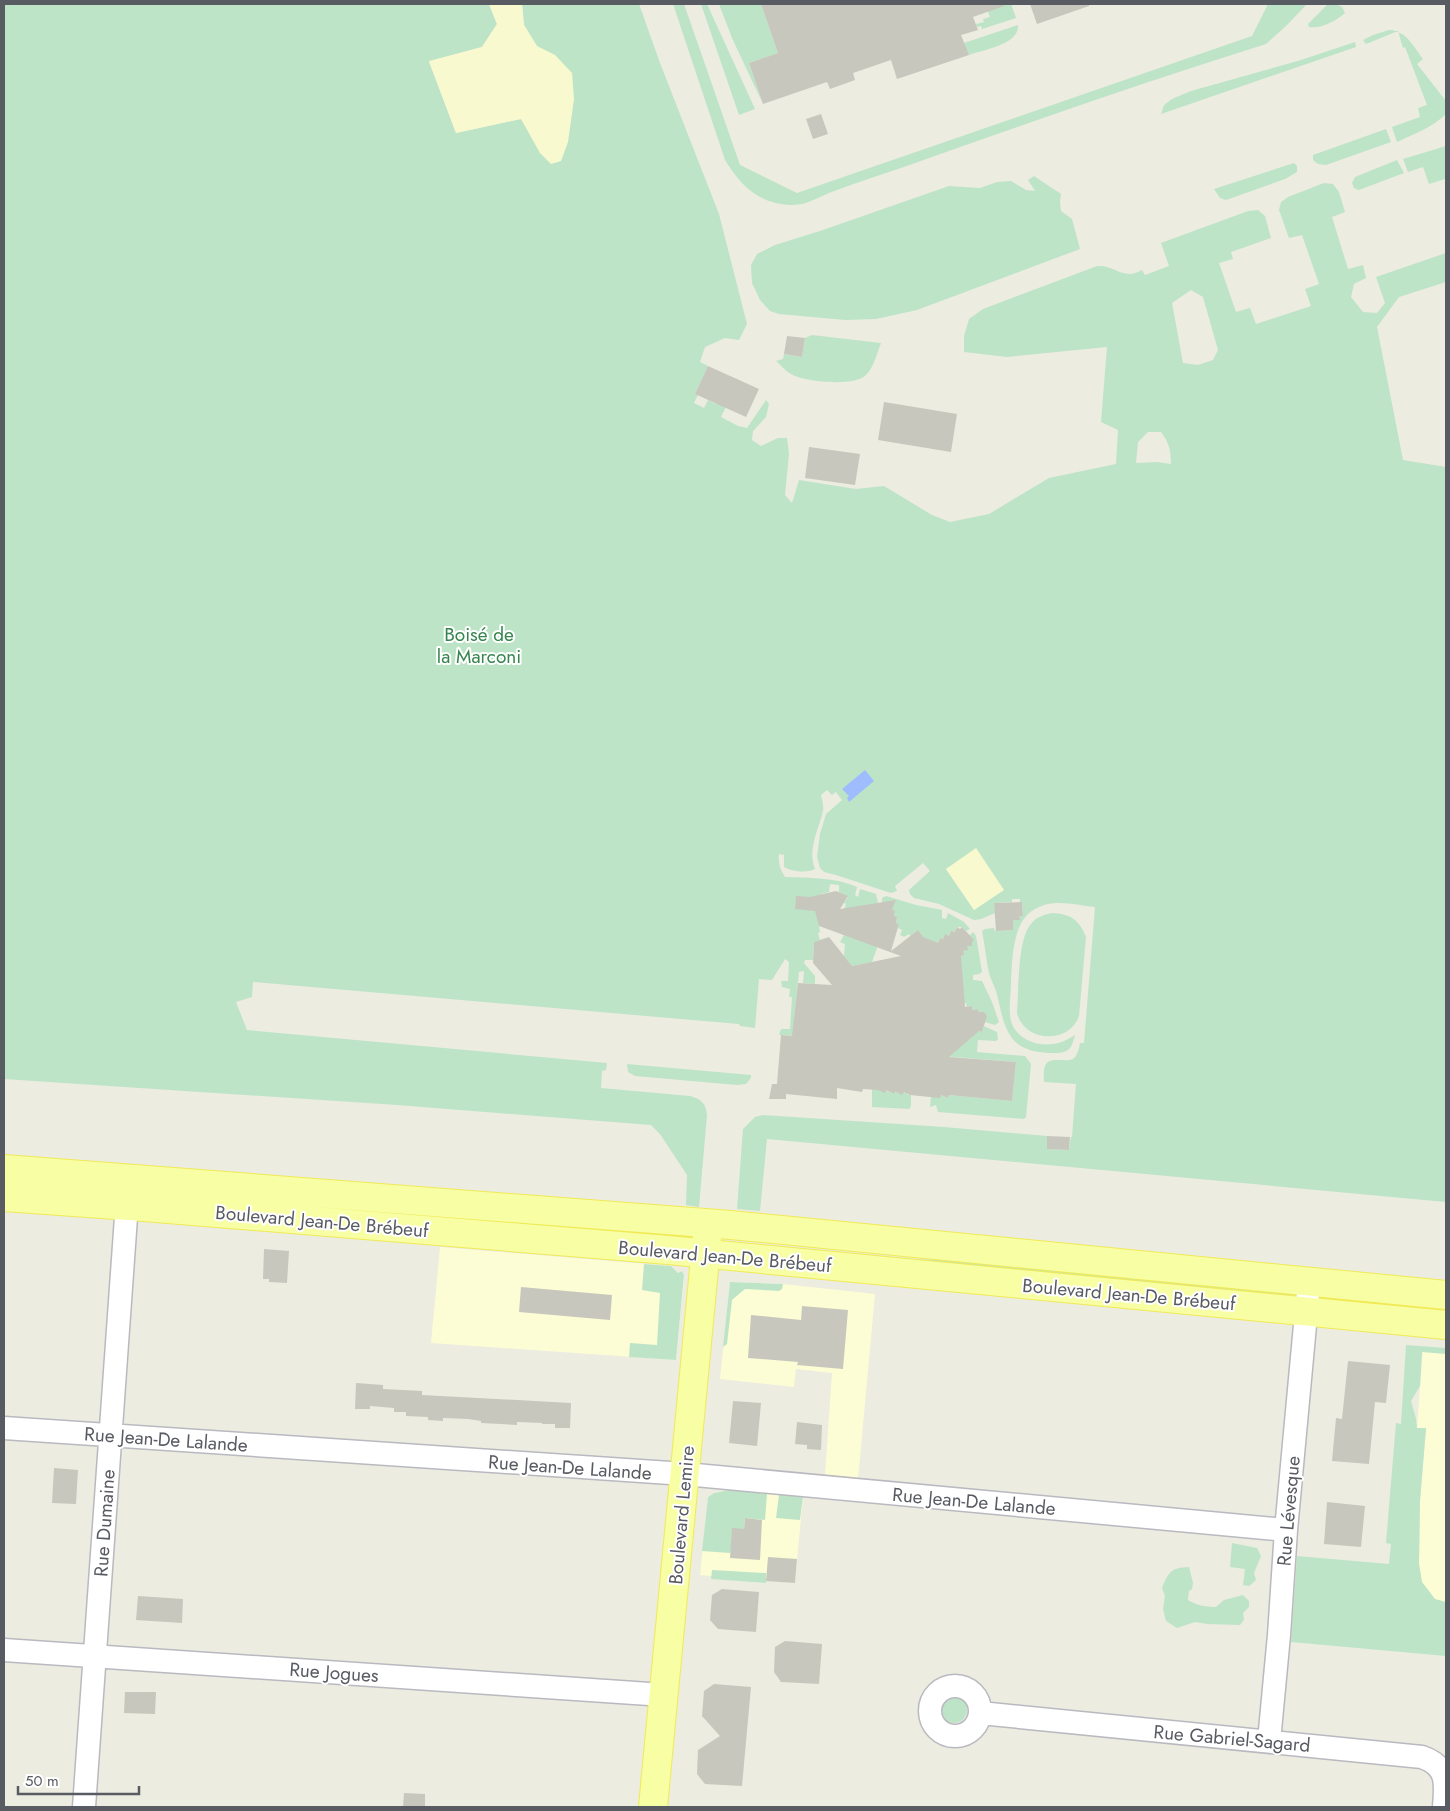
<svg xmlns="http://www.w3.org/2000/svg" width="1450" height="1811" font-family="Jost,sans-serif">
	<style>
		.commercial { fill: #fdfdd5 }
		.green { fill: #bde4c7; fill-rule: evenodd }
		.sand { fill: #f9f9cf }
		.water { fill: #9fbdfe }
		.building { fill: #c7c7bd }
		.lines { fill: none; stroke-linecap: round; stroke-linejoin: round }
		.minor-casing { stroke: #b9b9c0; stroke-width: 25 }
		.major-casing { stroke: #f0ea56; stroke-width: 30 }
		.minor { stroke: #fff; stroke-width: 22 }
		.major { stroke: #f7fea4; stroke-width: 28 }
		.labels { text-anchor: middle; stroke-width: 4; stroke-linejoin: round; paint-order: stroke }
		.park-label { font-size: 19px; fill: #35854d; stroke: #fff }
		.street-label { font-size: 19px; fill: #595b62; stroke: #fff }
	</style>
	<rect width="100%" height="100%" fill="#ecece1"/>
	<!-- commercial -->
	<path class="commercial" d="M440,1247L671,1266L678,1273L682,1271L684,1278L676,1360L431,1343Z
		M730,1282L783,1284L875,1294L858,1479L825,1475L832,1373L796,1369L794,1387L720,1379Z
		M1423,1347L1446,1348V1602L1435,1600L1422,1582L1419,1564L1420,1501L1426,1429L1417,1428Z
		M729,1490L803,1496L795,1583L700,1575L708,1497L714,1493Z"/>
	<!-- green -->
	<path class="green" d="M4,4H489L497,24L482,47L429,62L456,133L521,119L527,127L555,55L537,47L524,25L522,4H639L660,63L719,214L747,324L739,340L725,338L705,347L700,362L708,366L695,394L698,395L694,403L704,408L708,400L716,404L729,376L739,380L721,417L738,426L747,428L766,400L769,404L766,417L753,431L752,440L761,446L778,438H787L789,454L785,495L792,503L799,480L856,489L884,486L932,515L950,522L989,514L1049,478L1116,464L1118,430L1101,422L1107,347L1007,357L964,352V336L969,319L983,309L1097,266C1116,265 1123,281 1142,270L1145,275L1169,266L1161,243L1248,211L1258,210L1265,216L1271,238L1231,252L1233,259L1219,263L1236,312L1250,308L1256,324L1311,306L1305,289L1319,284L1302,235L1289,238L1279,210L1281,202L1288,197L1324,183L1333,184L1339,192L1345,212L1332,217L1348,269L1363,265L1366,278L1354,284L1351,297L1363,312L1377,313L1385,303L1376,277L1446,253V282L1399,297L1377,327L1403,460L1446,467V1202L767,1139L760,1211L737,1209L743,1129L755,1117L763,1115L944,1127L1047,1136V1149L1069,1150L1071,1137H1072L1076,1084L1044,1082C1044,1078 1043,1071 1045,1066C1049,1055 1068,1064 1074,1058C1078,1054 1079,1048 1080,1043H1084L1095,907C1075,905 1054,898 1035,909C1012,921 1012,960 1011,983C1011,995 1008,1009 1011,1021C1016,1040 1040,1048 1058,1043C1064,1042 1070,1038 1075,1035C1071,1051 1068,1053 1052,1053C1041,1053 1027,1051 1018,1044C1003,1033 1001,1008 996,991C994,985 991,980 989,973C986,960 985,945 982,931L985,929L994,928L995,931L1013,930V920H1019V916L1023,915L1022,902H1020V899H1012V902L994,903L995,913L981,919L974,920L939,904L914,898L910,894L909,890L930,871L923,863L895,886L897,891L891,893L836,875L824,872L820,868L817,857L820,834L826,814L842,800L836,792L832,795L827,790L821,795C822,800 824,806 823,811C819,829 807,849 815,869C809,873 792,872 784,867V855L779,854C778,863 780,869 785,877C810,878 834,877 857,887L855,895L858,897L860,889L876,894L878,903L872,942L877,948L872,962L852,966L844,956L845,944L840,942L844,935L841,934L844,911L846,904L844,903L848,897L839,892V885L830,884L829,892L821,894L819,926L820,932L818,933L820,940L814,942L813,960H805L804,963L815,976V984L803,983L804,971L799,972L794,1020L797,1021L796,1036L779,1035L781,1029H790L792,997H789L790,989L782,987L781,981H788L789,962L785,959L772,980L759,979L755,1028L740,1026L739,1024L253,982L252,997L236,1002L247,1030L607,1063L606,1070L602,1071L601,1088L690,1096C701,1099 706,1103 707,1115L699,1207L686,1205L687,1175L660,1134L651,1125L397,1105L4,1079ZM1191,290L1203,297L1218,350L1213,360L1198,365L1183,363L1172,303ZM1148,432H1161C1169,442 1171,451 1171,464L1157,462L1136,463L1138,442ZM946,869L1004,889L974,910Z
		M673,4H684L740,165L797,193L1252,36L1268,4H1307L1287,25L1266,44C1144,82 1022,125 901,168C880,175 858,182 837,190C822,195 807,206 790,205C758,203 741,186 725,160Z
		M701,4H707L755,109L739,115Z
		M719,4H761L778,53L749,63L763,104L732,38Z
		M985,4H1011L1016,18L982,29L981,26L977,27L976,24L984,22L983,19L990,17Z
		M1335,4L1342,7L1345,13C1336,21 1321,29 1309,27L1308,24L1327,5Z
		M1018,25C1020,44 983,50 968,55L964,43Z
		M1389,30C1407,31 1413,46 1423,59L1417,64L1446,101V114C1433,127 1414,134 1397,142L1392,127L1420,117L1418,108L1427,105L1405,47L1403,48L1398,31L1366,44L1363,40L1373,35Z
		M1355,42L1356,47L1161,114L1164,105L1172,99L1191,91L1301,60Z
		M1386,129L1391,142L1326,165L1318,164L1313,160V155Z
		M1446,146V182L1445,179L1429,184L1423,167L1408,172L1403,159Z
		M1397,160L1404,173L1359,190L1354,188L1352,183L1355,177Z
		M1294,163L1297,166V172L1285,179L1226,200L1220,198L1214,189Z
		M1034,176L1061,194L1060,202L1061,211L1072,219L1080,249L917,310L876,319L845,320L779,314L770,311L760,300L752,283L751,265L757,254L775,245L820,231L949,186L980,188L997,182L1011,181L1026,190L1035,191L1028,180Z
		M812,335L881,343C877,353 874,367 866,375C855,387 804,382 791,374C785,371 781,365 776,361L783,359L784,354L802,357L805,338Z
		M886,896L916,905L942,910V918L946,919L948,913L964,922L970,929L966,931L962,927H957L955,932L951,931L949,936L945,935L943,939L940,938L938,943L928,946L918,930L910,936L909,934L904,937L900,935L902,930L898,928L899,924L896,923L897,918L894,916L895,911L882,902V898Z
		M1052,913C1070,914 1079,919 1086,937L1079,1016C1070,1044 1024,1043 1017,1013C1019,992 1017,939 1031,924C1036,917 1043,915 1052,913Z
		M973,932L976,936L982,972L979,974L973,975V980L982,981L992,1002L999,1022L995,1025L985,1022L984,1012H978V1009L972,1010V1006L967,1007L966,1003L961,1004L953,984L963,983L958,957L963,955V951L967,950V946L972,945L969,936Z
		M984,1026L997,1032L998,1039L996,1041L978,1040L977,1052L1025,1056L1031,1064L1026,1117L1024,1119L938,1112L936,1105L930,1107L931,1097L941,1095L948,1098L949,1095L1012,1101L1016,1062L930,1055L979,1031L982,1032Z
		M627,1064L751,1075V1078L746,1084L737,1085L635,1076L628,1072Z
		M872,1089L886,1090L893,1094L895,1091L904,1092L909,1095L911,1093V1106L909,1109L872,1107Z
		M908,1259L967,1261L1293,1292L1289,1298L908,1263Z
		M644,1264L671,1266L678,1273L682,1271L684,1275L676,1360L629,1357L630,1343L657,1345L660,1293L642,1290Z
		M730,1282L783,1284L782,1289L779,1291L745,1289L732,1300L727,1344L723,1347Z
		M1327,1296L1446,1304V1314L1328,1302Z
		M1406,1345L1446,1348V1354L1422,1352L1420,1386L1411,1401L1416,1419L1417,1428H1426L1420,1501L1419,1564L1422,1582L1435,1599L1446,1602V1656L1291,1642L1297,1556L1389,1564L1391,1544L1386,1543L1396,1423L1401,1424Z
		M729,1490L767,1494L765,1520L745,1518L744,1529L730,1553L702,1551L708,1497L714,1493Z
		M779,1495L803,1496L800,1520L776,1518Z
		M1232,1543L1257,1548L1261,1556L1254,1573L1256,1580L1249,1586L1243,1585L1245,1569L1230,1567Z
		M1189,1567L1193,1583L1192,1589L1189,1591L1188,1600C1196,1605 1205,1607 1216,1607L1224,1600L1243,1595L1249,1601V1607L1243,1613L1244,1620L1240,1625L1207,1624L1195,1622L1177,1628L1166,1621L1163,1609L1165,1596L1162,1588C1169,1571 1171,1568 1189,1567Z
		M712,1570L766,1573V1583L711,1579Z
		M941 1710a13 13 0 1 1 26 0a13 13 0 1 1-26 0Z"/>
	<!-- sand -->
	<path class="sand" d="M489,4H522L524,25L537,46L555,55L572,73L574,99L568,142L561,161L551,164L540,153L521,119L456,133L429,61L482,47L497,24Z
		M976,848L1004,890L974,910L946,869Z"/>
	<!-- water -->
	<path class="water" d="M865,770L874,781L849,802L847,798L849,796L842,789Z"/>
	<!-- building -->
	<path class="building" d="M761,4H1004V6L973,17L978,30L961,35L969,55L897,79L891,60L853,73L855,80L830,89L827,82L763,104L749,63L778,53Z
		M1030,4H1089V6L1037,24Z
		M821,114L828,134L813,139L806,119Z
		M787,336L805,338L802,357L784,354Z
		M708,366L759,389L746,417L695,394Z
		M884,402L957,414L951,452L878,440Z
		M809,447L860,454L855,485L805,478Z
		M836,891L848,896L840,909L896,900L892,909L895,911L894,916L897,917L896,923L899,924L891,951L918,930L923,937L938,943L940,938L943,939L945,934L949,936L951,931L955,932L957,927L960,929L962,927L974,940L972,942V946H967L968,950L963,951L964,955L961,956L965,1007L972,1006V1010L978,1009V1012H984L987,1016L982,1032L979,1031L949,1057L1016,1062L1012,1101L949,1095L948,1098L941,1095L940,1098L910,1095L904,1092L902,1095L895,1091L894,1094L886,1090L885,1093L878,1090L863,1089L862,1092L837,1088V1099L786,1094V1099H769L772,1084H777L781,1035L792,1036L798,983L832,985L813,963L814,942L829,937L852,966L901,956L819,926L815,911L795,909L796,896L810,897Z
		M1022,902L1023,916H1019L1020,920H1013V930L996,931L994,903Z
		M1047,1136L1070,1137L1069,1150L1047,1149Z
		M264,1249L289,1251L287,1283L269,1282V1279H263Z
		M521,1287L612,1295L610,1320L519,1312Z
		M802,1306L848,1310L843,1369L797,1365L798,1362L748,1358L751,1315L801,1320Z
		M1348,1361L1390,1365L1386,1403L1375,1402L1369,1464L1332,1461L1336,1418L1342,1419Z
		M356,1383L383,1385V1389L422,1391V1395L571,1403L570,1428H555V1424H542V1423L517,1422V1425L481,1423V1421L468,1419L443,1418V1421L428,1420V1417L406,1416V1412H394V1408L370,1406V1409H355Z
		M733,1401L761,1403L757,1446L729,1443Z
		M797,1422L822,1425L821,1450L807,1449V1445L795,1444Z
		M54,1468L78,1470L76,1504L52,1503Z
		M1327,1502L1365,1506L1361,1547L1324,1544Z
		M745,1518L762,1520L760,1560L730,1558L732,1528L744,1529Z
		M768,1557L797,1559L795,1583L766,1581Z
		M722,1589L759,1592L756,1632L718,1629L710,1620L712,1595Z
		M138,1596L183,1599L182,1623L136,1620Z
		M785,1641L822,1644L819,1684L781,1682L774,1672L775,1647Z
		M714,1684L751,1687L742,1786L705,1784L697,1774L698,1750L720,1736L702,1716L704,1691Z
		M125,1692H156L155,1714L124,1713Z
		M404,1793L425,1794V1807H403Z"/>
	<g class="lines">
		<defs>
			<path id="minor" d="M4,1428L685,1474L1286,1530
				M4,1650L664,1695
				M930 1711a25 25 0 1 1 50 0a25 25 0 1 1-50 0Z
				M980,1713L1422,1757C1448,1766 1446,1783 1444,1807
				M1269,1741L1279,1635L1286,1530L1309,1282
				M84,1807L128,1189"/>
			<path id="major" d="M4,1169L731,1225L1446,1295
				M4,1197L144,1207L668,1250L1446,1325
				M653,1807L707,1237"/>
		</defs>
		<!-- minor casing -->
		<use href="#minor" class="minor-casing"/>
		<!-- major casing -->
		<use href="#major" class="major-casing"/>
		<!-- minor -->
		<use href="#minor" class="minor"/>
		<!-- major -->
		<use href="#major" class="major"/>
	</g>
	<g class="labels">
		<!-- park labels -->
		<g class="park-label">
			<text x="479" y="641">Boisé de<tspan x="479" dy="22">la Marconi</tspan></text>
		</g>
		<!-- street labels -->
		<g class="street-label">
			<text transform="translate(322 1221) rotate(5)" y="7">Boulevard Jean-De Brébeuf</text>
			<text transform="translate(725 1256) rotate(5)" y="7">Boulevard Jean-De Brébeuf</text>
			<text transform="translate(1129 1294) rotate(5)" y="7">Boulevard Jean-De Brébeuf</text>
			<text transform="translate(166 1439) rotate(4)" y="7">Rue Jean-De Lalande</text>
			<text transform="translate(570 1467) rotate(4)" y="7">Rue Jean-De Lalande</text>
			<text transform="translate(974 1501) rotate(5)" y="7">Rue Jean-De Lalande</text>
			<text transform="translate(1288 1511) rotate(-85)" y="7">Rue Lévesque</text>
			<text transform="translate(681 1515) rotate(-85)" y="7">Boulevard Lemire</text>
			<text transform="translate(104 1523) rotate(-86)" y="7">Rue Dumaine</text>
			<text transform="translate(334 1672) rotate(4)" y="7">Rue Jogues</text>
			<text transform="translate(1232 1738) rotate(5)" y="7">Rue Gabriel-Sagard</text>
		</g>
	</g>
	<!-- border -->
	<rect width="1450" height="1811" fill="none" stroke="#595b62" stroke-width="10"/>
	<!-- scale -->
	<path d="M18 1786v8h121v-8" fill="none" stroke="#595b62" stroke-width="2.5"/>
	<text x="25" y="1786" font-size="15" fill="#595b62" stroke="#ffffff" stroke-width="4" paint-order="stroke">50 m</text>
</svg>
